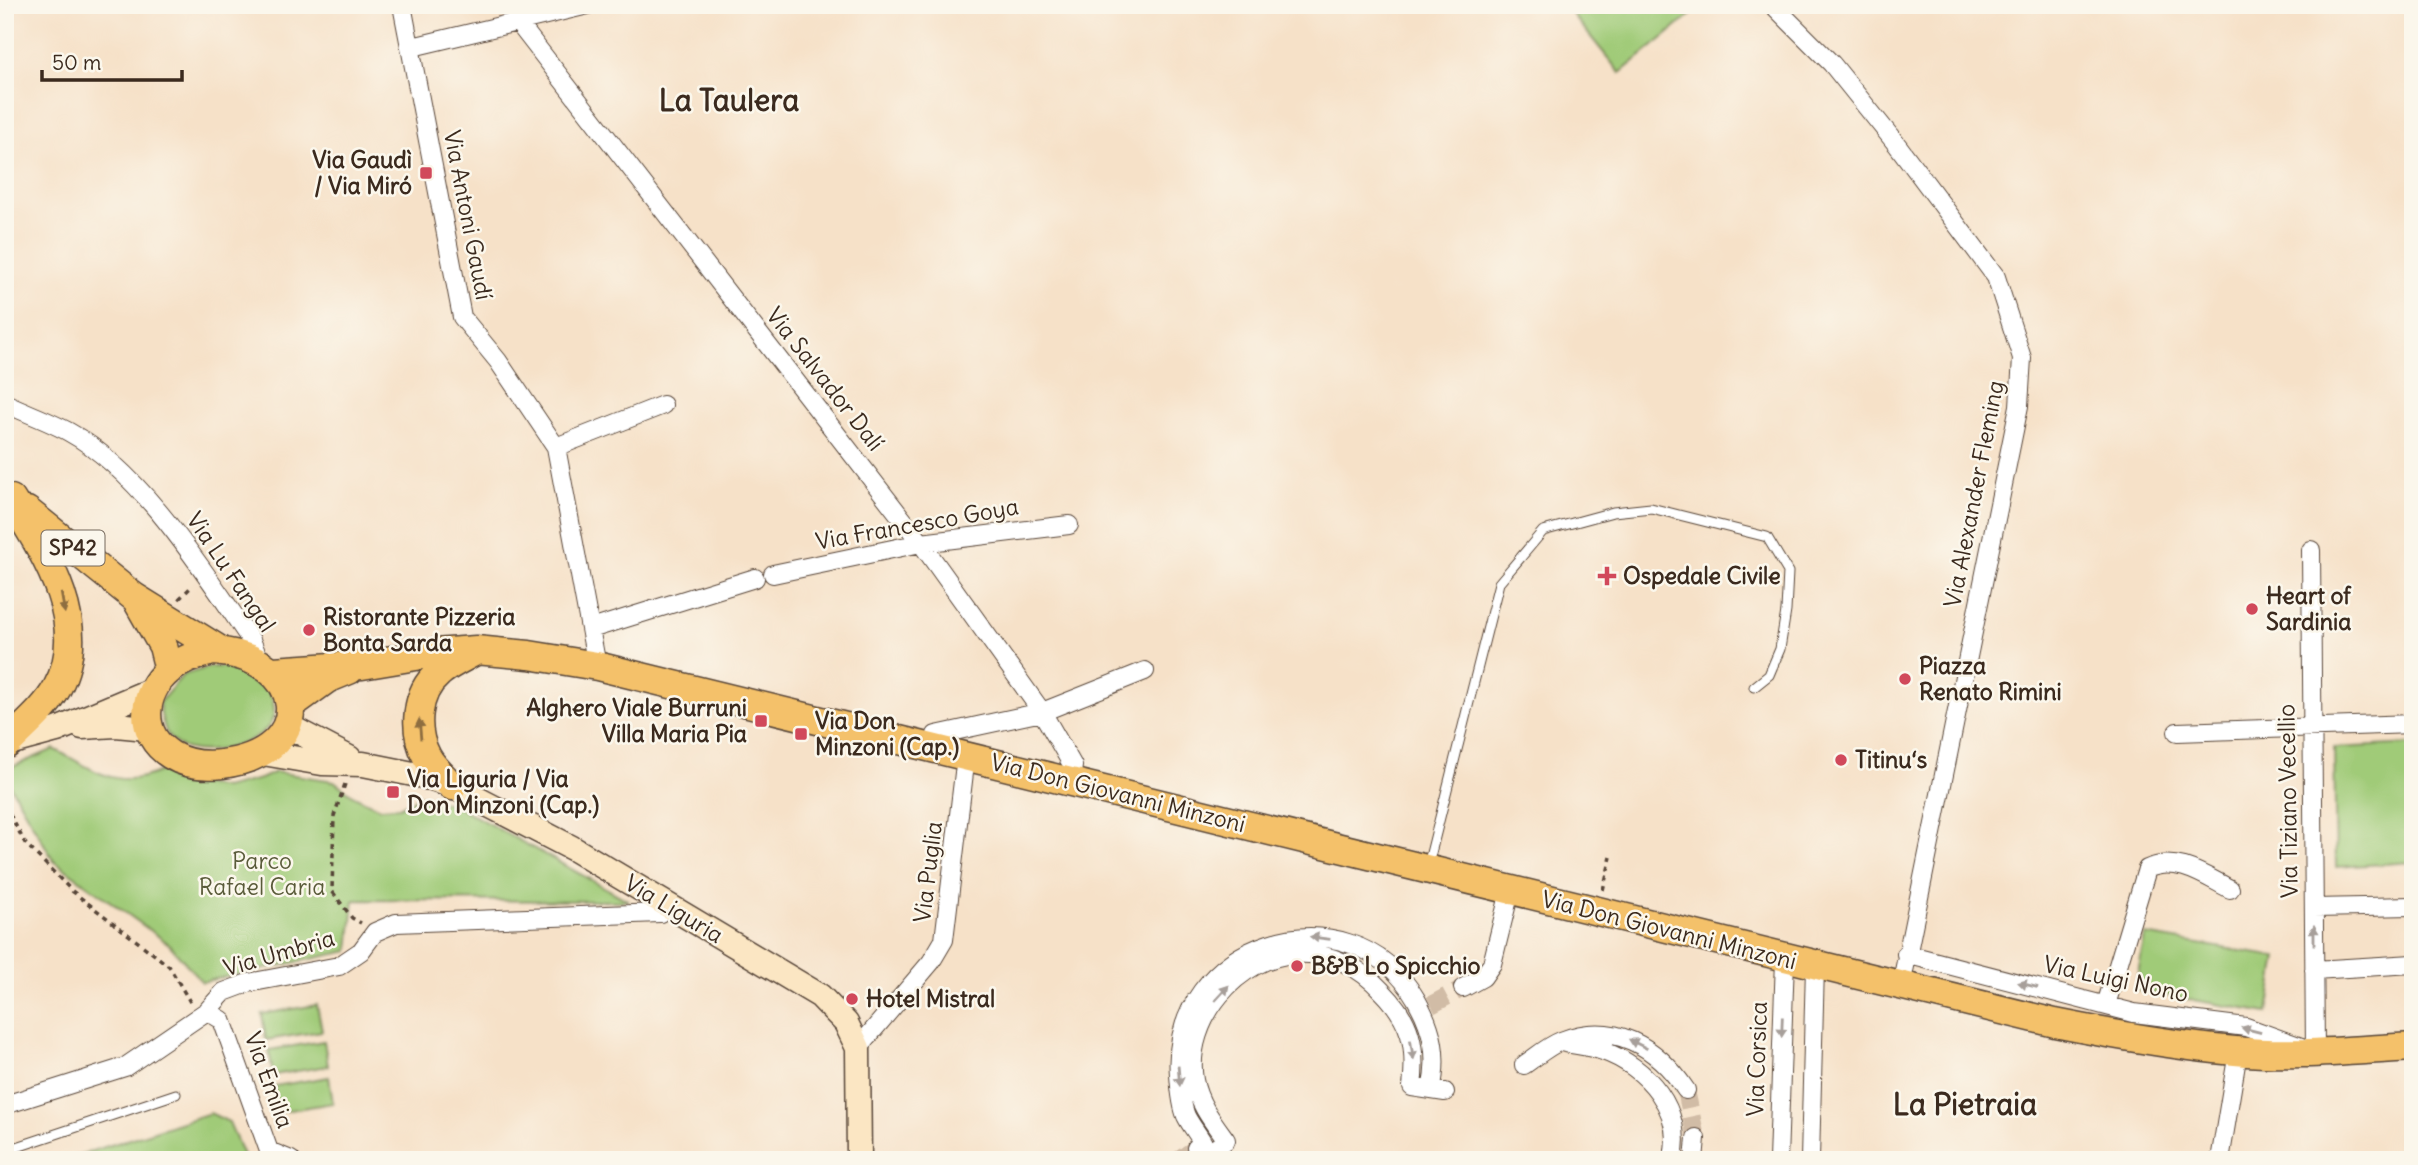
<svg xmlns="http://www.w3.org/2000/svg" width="2418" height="1165" font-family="Delius,sans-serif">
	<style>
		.green { fill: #a0cb78; stroke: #6e7a4b; stroke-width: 2 }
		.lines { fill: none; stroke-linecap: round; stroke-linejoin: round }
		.street-tunnel { stroke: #d1bca6; stroke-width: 18; stroke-dasharray: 18 9; stroke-linecap: butt }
		.lane-casing { stroke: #574538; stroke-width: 11 }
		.street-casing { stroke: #574538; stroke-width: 20 }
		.secondary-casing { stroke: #574538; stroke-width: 27 }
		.primary-casing { stroke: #574538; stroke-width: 31 }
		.path { stroke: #574538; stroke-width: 3.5; stroke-dasharray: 5 5; stroke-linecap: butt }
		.lane { stroke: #fff; stroke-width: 9 }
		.street { stroke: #fff; stroke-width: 18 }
		.secondary { stroke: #fbe6c3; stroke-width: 24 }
		.primary { stroke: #f4c16a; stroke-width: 28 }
		.oneway { fill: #8e6e40 }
		.oneway2 { fill: #a79f9a }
		.poi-dot { fill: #d1495b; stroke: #fbf7ec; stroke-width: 2.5 }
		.labels { text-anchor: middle; stroke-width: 5; stroke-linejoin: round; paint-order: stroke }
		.shield { fill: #fbf7ec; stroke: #75685c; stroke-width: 2 }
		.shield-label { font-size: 21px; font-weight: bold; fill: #3b2a1e }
		.poi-label { font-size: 23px; font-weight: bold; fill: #3b2a1e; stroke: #fbf7ec; text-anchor: start }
		.street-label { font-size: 23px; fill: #3b2a1e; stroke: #fbf7ec }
		.park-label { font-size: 23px; fill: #595a39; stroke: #fbf7ec }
		.district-label { font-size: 30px; font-weight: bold; fill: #3b2a1e; stroke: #fbf7ec }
	</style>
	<rect width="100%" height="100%" fill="#fbf7ec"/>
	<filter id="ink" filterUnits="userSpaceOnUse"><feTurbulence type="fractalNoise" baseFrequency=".0143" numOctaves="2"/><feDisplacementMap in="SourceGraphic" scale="14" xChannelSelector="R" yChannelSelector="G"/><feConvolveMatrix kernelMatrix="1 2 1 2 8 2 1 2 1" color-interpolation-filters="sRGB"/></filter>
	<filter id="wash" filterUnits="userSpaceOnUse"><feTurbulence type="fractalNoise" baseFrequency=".00686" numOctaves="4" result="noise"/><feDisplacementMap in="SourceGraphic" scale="28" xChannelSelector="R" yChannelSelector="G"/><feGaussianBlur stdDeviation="1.57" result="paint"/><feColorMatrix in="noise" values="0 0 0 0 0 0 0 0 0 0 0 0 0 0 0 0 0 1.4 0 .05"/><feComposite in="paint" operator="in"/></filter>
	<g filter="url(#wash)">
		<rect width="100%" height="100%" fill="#f6e1c8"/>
		<!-- green -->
		<path class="green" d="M1565,5H1703L1620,73Z
			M210,667C221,667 233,666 243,669C265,675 286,710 266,729C246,749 185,763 168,735C162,725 161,714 159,703L183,675Z
			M2413,744V862L2336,867L2334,748Z
			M54,749C95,770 117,792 163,770L194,782L224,788L260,779L275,772L334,781L354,796L379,808L399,807L420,796L455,805L629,901L354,900L349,951L202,982L169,944L54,861L5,777V770Z
			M2145,935L2277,957L2268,1013L2135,990Z
			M317,1005L322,1031L266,1040L262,1014Z
			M324,1041L328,1066L273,1075L269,1050Z
			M329,1077L333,1103L278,1112L274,1086Z
			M210,1113L229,1122L245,1160H64Z"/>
	</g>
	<g filter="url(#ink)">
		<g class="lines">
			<!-- street-tunnel -->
			<path class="street-tunnel" d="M1431,1005L1463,988
				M1686,1090L1696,1138
				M1179,1160L1196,1148"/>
			<defs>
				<path id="lane" d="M1428,865L1499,583L1543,531L1613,512L1651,508L1767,537L1788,572L1786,611L1780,649L1769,675L1754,687
					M5,1151L176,1094"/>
				<path id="street" d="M402,5L462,317L498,361L556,447L597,666
					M1773,5L1832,64L1898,146L1996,277L2022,358L2019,406L1901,986
					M516,20L921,543L1042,712L1073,766L1071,780
					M412,47L588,5
					M5,403C26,413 49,421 69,432C142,472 204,572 251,640L260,662
					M556,447L663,405
					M773,574L921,543L1069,525
					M591,629L755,578
					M2177,732L2413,724
					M934,747L936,735L1042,712L1145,671
					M2314,908L2413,906
					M1906,954L2134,1013L2246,1027L2315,1052L2311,550
					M2314,970L2413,964
					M1463,988L1483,977L1492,964L1510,891
					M2106,1005L2147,869C2176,855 2205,876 2230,889
					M207,1011L222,1020L269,1151L291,1160
					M1560,1042C1574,1045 1590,1046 1603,1051C1646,1066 1686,1111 1672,1160
					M858,1048L931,962L944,940L966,756
					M1524,1065C1536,1057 1548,1046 1561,1041C1613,1020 1657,1046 1686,1090
					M5,1105L125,1067L207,1011L224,992L248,983L339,966L361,951L375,932L396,923L660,913L667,904
					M1196,1148L1203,1143C1198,1134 1191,1126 1186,1116C1181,1104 1180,1088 1179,1075C1168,943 1349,883 1416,999C1433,1029 1439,1056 1431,1090
					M1205,1157L1226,1140C1213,1122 1198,1103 1194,1080C1184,1020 1238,956 1297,954C1331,952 1360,967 1382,991C1411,1020 1417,1046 1412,1087L1445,1092
					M1694,1160L1696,1138
					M1778,1160L1785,959
					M1810,1160L1815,966
					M2220,1160L2238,1052"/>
				<path id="secondary" d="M286,725L349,758
					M82,727L116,725L147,728
					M5,744L57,730L154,689
					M263,753L322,763L363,764L423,776L452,786L572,848L820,996L846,1023L858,1048L859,1160"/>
				<path id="primary" d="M27,511L134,597L221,651
					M138,602L163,646L169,670
					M213,651C309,657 319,752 222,764C204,766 187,765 171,755C138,735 141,693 169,670C181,660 199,654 213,651Z
					M273,671L362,665L434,653L476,650L529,655L597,666L2055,1023C2115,1035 2175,1046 2235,1051C2294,1057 2354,1050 2413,1047
					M291,705L327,679L349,670
					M7,744C24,726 45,710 57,688C92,624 44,552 11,499
					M452,786C444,777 433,768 427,757C413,731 415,693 439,673C448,665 461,659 472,653"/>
			</defs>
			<!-- lane casing -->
			<use href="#lane" class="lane-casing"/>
			<!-- street casing -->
			<use href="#street" class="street-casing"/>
			<!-- secondary casing -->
			<use href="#secondary" class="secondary-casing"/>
			<!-- primary casing -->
			<use href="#primary" class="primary-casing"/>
			<!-- path -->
			<path class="path" d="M179,599L193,585
				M345,784L334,816L332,891L352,918L361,923
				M5,805L25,843L72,891L169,966L190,1002
				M1603,890L1611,857"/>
			<!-- lane -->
			<use href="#lane" class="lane"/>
			<!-- street -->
			<use href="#street" class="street"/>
			<!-- secondary -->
			<use href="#secondary" class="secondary"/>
			<!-- primary -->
			<use href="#primary" class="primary"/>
		</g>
		<!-- one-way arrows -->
		<defs><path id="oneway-solid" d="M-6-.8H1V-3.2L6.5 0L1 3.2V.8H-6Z" transform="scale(1.75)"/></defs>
		<g class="oneway">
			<use href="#oneway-solid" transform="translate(63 603) rotate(80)"/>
			<use href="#oneway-solid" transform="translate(420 729) rotate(-95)"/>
		</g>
		<g class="oneway2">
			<use href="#oneway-solid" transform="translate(2314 935) rotate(-90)"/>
			<use href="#oneway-solid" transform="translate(1320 938) rotate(-173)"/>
			<use href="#oneway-solid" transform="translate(2028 985) rotate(-166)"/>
			<use href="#oneway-solid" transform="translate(1222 993) rotate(-48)"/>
			<use href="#oneway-solid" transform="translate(1782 1027) rotate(92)"/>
			<use href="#oneway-solid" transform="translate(2251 1030) rotate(-165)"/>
			<use href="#oneway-solid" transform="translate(1638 1044) rotate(-153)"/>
			<use href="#oneway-solid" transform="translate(1412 1050) rotate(81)"/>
			<use href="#oneway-solid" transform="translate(1179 1076) rotate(85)"/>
		</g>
	</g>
	<!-- markers -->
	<g class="poi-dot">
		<rect x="419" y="166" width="14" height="14" rx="3.5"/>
		<path d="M1603.5 565.5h7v7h7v7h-7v7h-7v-7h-7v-7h7z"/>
		<circle cx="2252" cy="609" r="7"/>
		<circle cx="309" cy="630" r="7"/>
		<circle cx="1905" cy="679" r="7"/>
		<rect x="754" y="714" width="14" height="14" rx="3.5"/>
		<rect x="794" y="727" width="14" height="14" rx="3.5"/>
		<circle cx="1841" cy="760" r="7"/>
		<rect x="386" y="785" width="14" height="14" rx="3.5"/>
		<circle cx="1297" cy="966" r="7"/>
		<circle cx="852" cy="999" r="7"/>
	</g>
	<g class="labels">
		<!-- shield labels -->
		<rect class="shield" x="41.5" y="530.5" width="63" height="35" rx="5"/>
		<g class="shield-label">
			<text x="73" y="555">SP42</text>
		</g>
		<!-- poi labels -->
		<g class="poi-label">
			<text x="412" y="168" text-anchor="end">Via Gaudì<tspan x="412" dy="26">/ Via Miró</tspan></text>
			<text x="1623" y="584">Ospedale Civile</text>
			<text x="2266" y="604">Heart of<tspan x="2266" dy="26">Sardinia</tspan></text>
			<text x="323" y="625">Ristorante Pizzeria<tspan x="323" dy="26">Bonta Sarda</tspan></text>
			<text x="1919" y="674">Piazza<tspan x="1919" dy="26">Renato Rimini</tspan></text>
			<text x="747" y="716" text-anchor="end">Alghero Viale Burruni<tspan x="747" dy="26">Villa Maria Pia</tspan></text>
			<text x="815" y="729">Via Don<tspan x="815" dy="26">Minzoni (Cap.)</tspan></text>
			<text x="1855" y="768">Titinu‘s</text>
			<text x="407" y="787">Via Liguria / Via<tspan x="407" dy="26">Don Minzoni (Cap.)</tspan></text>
			<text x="1311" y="974">B&amp;B Lo Spicchio</text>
			<text x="866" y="1007">Hotel Mistral</text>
		</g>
		<!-- street labels -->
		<g class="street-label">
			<text transform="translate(468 215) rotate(79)" y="8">Via Antoni Gaudí</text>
			<text transform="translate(825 379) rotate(52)" y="8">Via Salvador Dalí</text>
			<text transform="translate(1974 494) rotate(-79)" y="8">Via Alexander Fleming</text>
			<text transform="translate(917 524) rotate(-10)" y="8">Via Francesco Goya</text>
			<text transform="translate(231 572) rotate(56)" y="8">Via Lu Fangal</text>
			<text transform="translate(1118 793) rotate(14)" y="8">Via Don Giovanni Minzoni</text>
			<text transform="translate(2288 801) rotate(-91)" y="8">Via Tiziano Vecellio</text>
			<text transform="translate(928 872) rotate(-83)" y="8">Via Puglia</text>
			<text transform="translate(674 909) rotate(31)" y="8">Via Liguria</text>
			<text transform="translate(1669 930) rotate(14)" y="8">Via Don Giovanni Minzoni</text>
			<text transform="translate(279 953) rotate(-16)" y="8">Via Umbria</text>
			<text transform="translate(2116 979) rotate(12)" y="8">Via Luigi Nono</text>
			<text transform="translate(1757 1059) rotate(-88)" y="8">Via Corsica</text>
			<text transform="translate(269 1080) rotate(70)" y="8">Via Emilia</text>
		</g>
		<!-- park labels -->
		<g class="park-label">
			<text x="262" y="869">Parco<tspan x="262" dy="26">Rafael Caria</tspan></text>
		</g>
		<!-- district labels -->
		<g class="district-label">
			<text x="729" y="111">La Taulera</text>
			<text x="1965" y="1115">La Pietraia</text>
		</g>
	</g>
	<!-- margin -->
	<rect width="2418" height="1165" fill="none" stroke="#fbf7ec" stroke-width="28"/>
	<!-- scale -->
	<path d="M42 70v10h140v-10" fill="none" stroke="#3b2a1e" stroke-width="3.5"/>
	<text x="52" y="70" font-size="21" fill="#3b2a1e" stroke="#fbf7ec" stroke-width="5" paint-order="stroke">50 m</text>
</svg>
